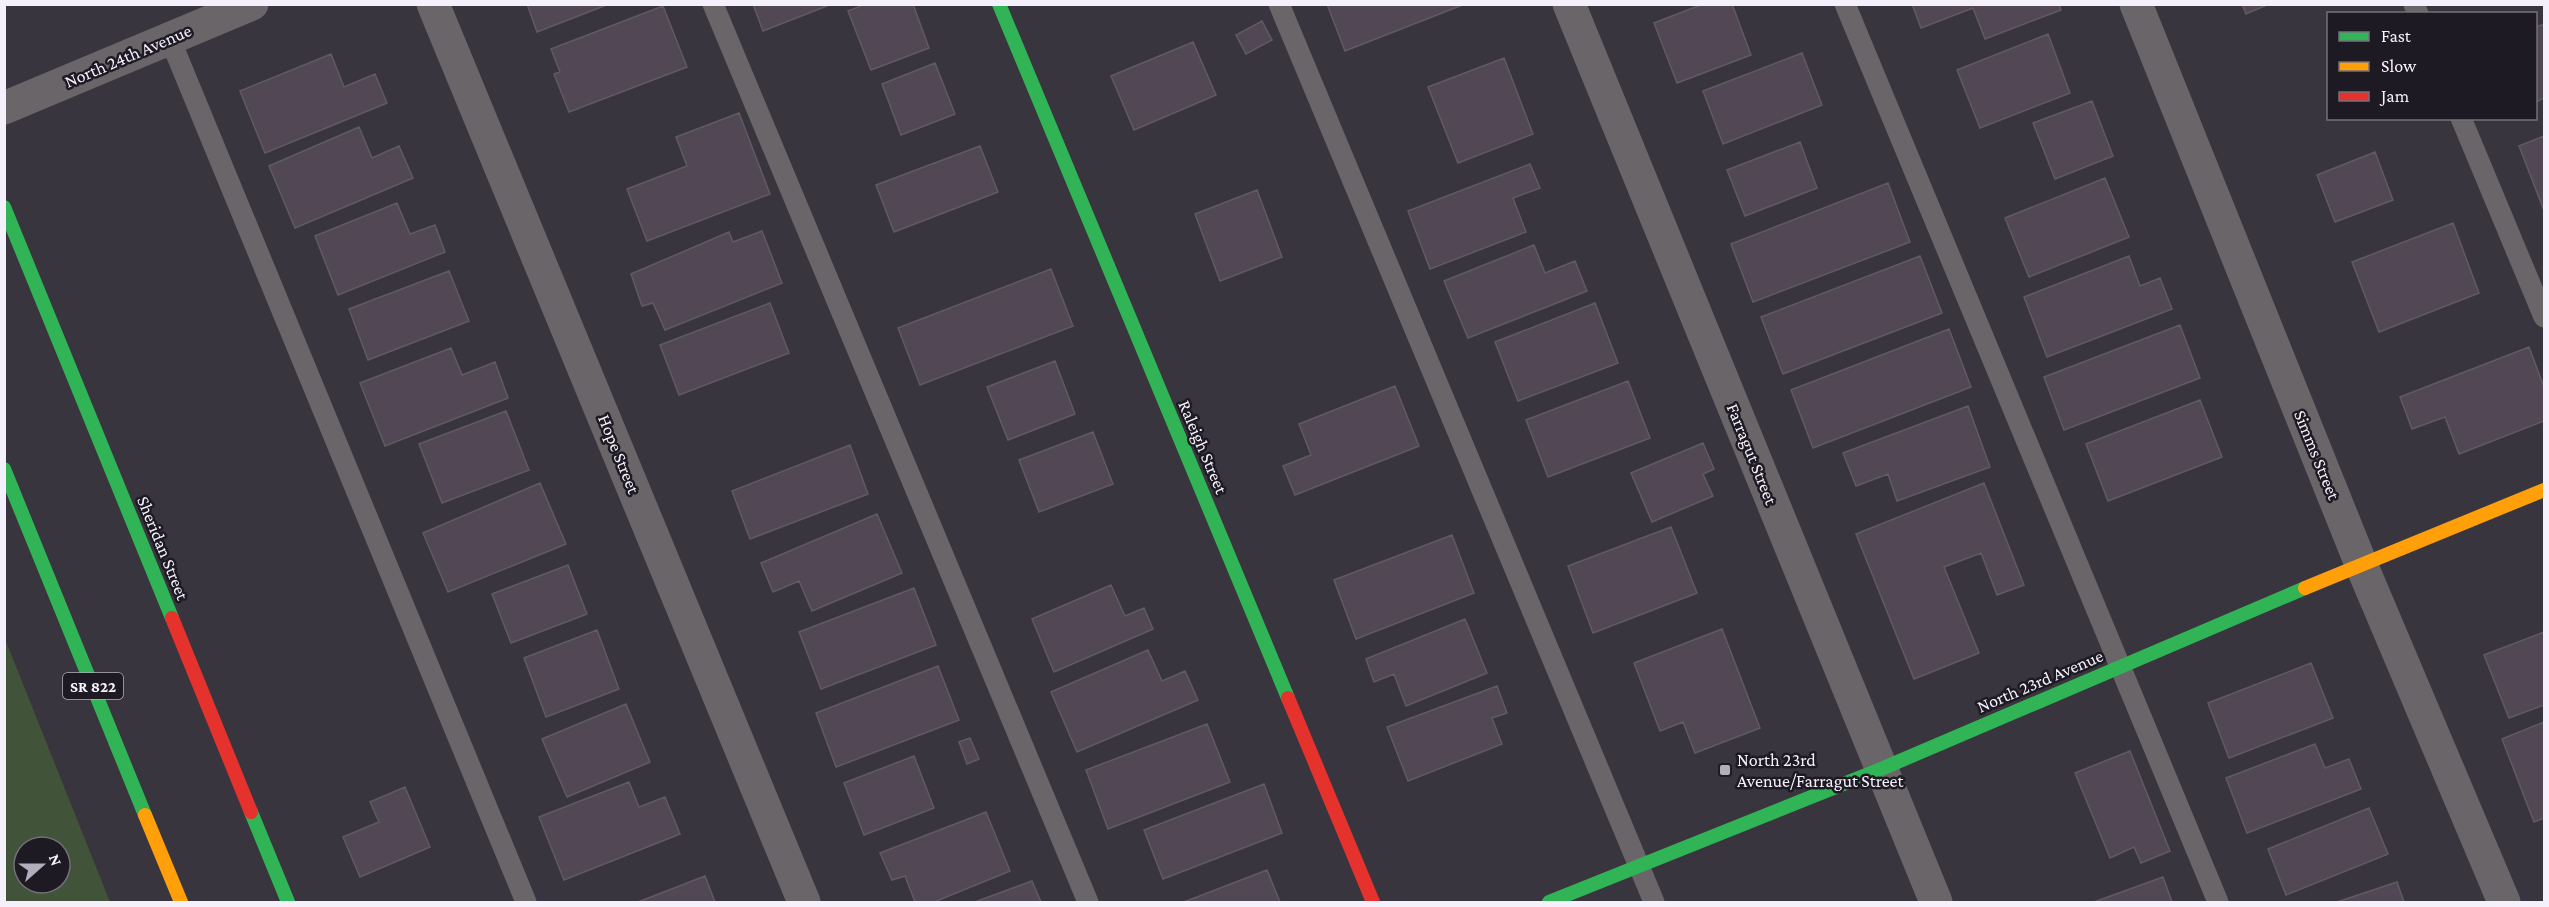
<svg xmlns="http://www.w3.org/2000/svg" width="2549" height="907" font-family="'Crimson Pro',serif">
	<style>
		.green { fill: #415338; fill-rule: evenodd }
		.building { fill: #524755; stroke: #605b62; stroke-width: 1.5 }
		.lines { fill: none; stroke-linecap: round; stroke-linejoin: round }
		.lane { stroke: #696568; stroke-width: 21 }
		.street { stroke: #696568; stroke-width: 33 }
		.fast { stroke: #30b455; stroke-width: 14 }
		.slow { stroke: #ff9f0a; stroke-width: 14 }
		.jam { stroke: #e5322d; stroke-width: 14 }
		.poi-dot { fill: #b3afba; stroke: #1e1a23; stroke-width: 2 }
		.labels { text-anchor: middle; stroke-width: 5; stroke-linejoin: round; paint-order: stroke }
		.shield { fill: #1e1a23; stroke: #b4b0bb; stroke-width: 1.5 }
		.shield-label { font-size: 16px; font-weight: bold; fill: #f4f0fc }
		.street-label { font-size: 18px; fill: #f4f0fc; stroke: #1e1a23 }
		.poi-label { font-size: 18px; fill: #f4f0fc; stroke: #1e1a23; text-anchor: start }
	</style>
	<rect width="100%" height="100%" fill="#39353f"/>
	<!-- green -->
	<path class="green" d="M5,639L110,902H5ZM24,847H60V883H24Z"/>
	<!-- building -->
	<path class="building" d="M527,4H609L537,32Z
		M753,4H832L763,31Z
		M866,4H913L929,48L871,70L848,11Z
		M1327,4H1465L1345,51Z
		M1703,4H1732L1751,55L1677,83L1654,23Z
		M1912,4H2059L2061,10L1985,39L1973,8L1921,28Z
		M2242,4H2269L2246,14Z
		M663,6L687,67L569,112L554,74L560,72L551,49Z
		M1262,21L1272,40L1246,54L1236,35Z
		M2544,24V98L2536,102V27Z
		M2048,34L2070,93L1980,128L1957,70Z
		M1193,42L1216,95L1134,130L1111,76Z
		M1802,53L1822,105L1723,144L1703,91Z
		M331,54L344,87L375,74L387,103L265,153L240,91Z
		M1504,58L1533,134L1458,163L1428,87Z
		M935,63L955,114L901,135L882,84Z
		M2092,101L2113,156L2055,179L2033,123Z
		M739,113L770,194L647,241L627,189L687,166L676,137Z
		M359,127L372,158L399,146L413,178L295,228L269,166Z
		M2544,136V207L2543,208L2519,146Z
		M1800,142L1817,188L1745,216L1727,170Z
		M980,146L998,192L894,232L876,185Z
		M2375,152L2393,200L2335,222L2317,175Z
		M1530,164L1540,188L1513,198L1526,232L1430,269L1408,211Z
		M2105,178L2129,237L2029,277L2005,218Z
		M1888,183L1910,242L1753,302L1731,244Z
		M1257,190L1282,257L1220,281L1195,214Z
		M397,203L410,234L435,225L445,252L338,295L315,236Z
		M2453,223L2479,293L2379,332L2352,262Z
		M762,231L782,283L665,330L653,303L642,306L631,274L729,232L733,242Z
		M1534,245L1545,273L1575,261L1587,291L1468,338L1444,281Z
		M1920,256L1942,313L1783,374L1761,317Z
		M2129,256L2140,286L2160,278L2172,309L2047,357L2024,297Z
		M1051,269L1073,326L920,385L898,328Z
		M449,271L469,321L368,360L349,309Z
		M770,303L789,353L679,395L660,345Z
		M1595,303L1618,363L1518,401L1495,342Z
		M2180,325L2200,378L2064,430L2044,377Z
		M1949,329L1971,387L1813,448L1791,390Z
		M2529,347L2544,387V421L2459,454L2445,417L2412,429L2400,397Z
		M451,348L462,375L495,362L508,398L385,446L360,383Z
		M1055,361L1075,414L1008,440L987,387Z
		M1628,381L1650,438L1548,477L1526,420Z
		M1395,386L1419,446L1295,495L1283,466L1311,455L1299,424Z
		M2200,400L2222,457L2108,501L2086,444Z
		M1968,406L1990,467L1897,501L1888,474L1856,486L1843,453Z
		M506,411L529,470L442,503L419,444Z
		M1093,432L1113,484L1039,512L1019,460Z
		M1703,443L1714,469L1703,474L1713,496L1652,522L1631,473Z
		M850,445L868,494L750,539L732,491Z
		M540,483L566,544L448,592L423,533Z
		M1984,483L2024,585L1997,595L1981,553L1944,567L1979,653L1914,679L1856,534Z
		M877,514L902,573L812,611L799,581L773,592L761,563Z
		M1671,527L1697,593L1593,633L1568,566Z
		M1452,535L1474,593L1356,639L1334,580Z
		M568,565L587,614L511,643L492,594Z
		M1111,585L1125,616L1144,608L1153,629L1054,672L1032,619Z
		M914,588L936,645L821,689L799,632Z
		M1465,619L1487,673L1406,706L1394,674L1374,682L1366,659Z
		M1722,629L1760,728L1695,753L1683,722L1660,731L1634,663Z
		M597,630L619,689L546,717L524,658Z
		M2544,632V705L2509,718L2484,655Z
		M1148,650L1162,681L1185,671L1198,700L1077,752L1051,692Z
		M2311,663L2333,718L2229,758L2208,703Z
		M938,666L959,720L836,767L816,713Z
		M1497,686L1507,713L1492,718L1502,744L1408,781L1387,727Z
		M626,704L650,762L567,797L542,739Z
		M2544,722V818L2534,822L2502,739Z
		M1207,724L1230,782L1108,829L1086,770Z
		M970,738L979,759L967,764L959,742Z
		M2315,744L2325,768L2349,759L2361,789L2247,833L2226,778Z
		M2130,751L2170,851L2141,863L2134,847L2110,858L2075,773Z
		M914,756L934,808L864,835L844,783Z
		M629,782L639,807L665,797L680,834L564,880L539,817Z
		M1264,784L1282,833L1163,879L1144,830Z
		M405,787L430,847L360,877L343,837L379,822L370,802Z
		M2369,808L2388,854L2286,895L2268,849Z
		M986,812L1010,871L934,902H915L905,876L892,880L880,853Z
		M1267,870L1280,902H1184Z
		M705,876L715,902H638Z
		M2163,877L2172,902H2094Z
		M1032,881L1041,902H975Z
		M2397,882L2404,902H2337Z"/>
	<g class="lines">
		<!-- lane -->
		<path class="lane" d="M713,4L1088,902
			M1279,4L1654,902
			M1845,4L2218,902
			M2414,4L2418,14
			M170,39L526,902
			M2461,118L2544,317"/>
		<!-- street -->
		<path class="street" d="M433,4L804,902
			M1569,4L1936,902
			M2136,4L2361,564L2504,902
			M4,108L252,4"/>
		<!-- fast -->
		<path class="fast" d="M999,4L1288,698
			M4,207L172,618
			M4,469L145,815
			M251,812L288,902
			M1549,902L1881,769L2305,588"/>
		<!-- slow -->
		<path class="slow" d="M2305,588L2544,490
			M145,815L181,902"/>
		<!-- jam -->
		<path class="jam" d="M172,618L251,812
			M1288,698L1373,902"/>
	</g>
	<!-- markers -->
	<rect class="poi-dot" x="1719" y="764" width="12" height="12" rx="3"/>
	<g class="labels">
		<!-- shield labels -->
		<rect class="shield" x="63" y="673" width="60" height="26" rx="4.5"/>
		<g class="shield-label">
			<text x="93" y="692">SR 822</text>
		</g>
		<!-- street labels -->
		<g class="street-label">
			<text transform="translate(128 56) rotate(-23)" y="6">North 24th Avenue</text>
			<text transform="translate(1203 447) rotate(67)" y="6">Raleigh Street</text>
			<text transform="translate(619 454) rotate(68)" y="6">Hope Street</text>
			<text transform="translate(1752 454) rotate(68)" y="6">Farragut Street</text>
			<text transform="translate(2317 455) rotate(68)" y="6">Simms Street</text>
			<text transform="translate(163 548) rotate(68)" y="6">Sheridan Street</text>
			<text transform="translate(2040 681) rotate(-23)" y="6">North 23rd Avenue</text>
		</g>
		<!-- poi labels -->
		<g class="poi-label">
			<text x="1737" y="766">North 23rd<tspan x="1737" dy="21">Avenue/Farragut Street</tspan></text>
		</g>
	</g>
	<!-- border -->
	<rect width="2549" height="907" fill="none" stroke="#f4f0fc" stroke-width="12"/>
	<!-- legend -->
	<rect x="2327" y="12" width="210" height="108" fill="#1e1a23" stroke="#74707a" stroke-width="1.5"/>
	<rect x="2339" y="32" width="30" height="9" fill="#30b455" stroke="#74707a" stroke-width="1.5"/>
	<text x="2381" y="42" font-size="18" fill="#f4f0fc">Fast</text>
	<rect x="2339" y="62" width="30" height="9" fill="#ff9f0a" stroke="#74707a" stroke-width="1.5"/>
	<text x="2381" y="72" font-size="18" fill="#f4f0fc">Slow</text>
	<rect x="2339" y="92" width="30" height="9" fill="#e5322d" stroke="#74707a" stroke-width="1.5"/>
	<text x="2381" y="102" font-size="18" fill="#f4f0fc">Jam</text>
	<!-- north arrow -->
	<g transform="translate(42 865) rotate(69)"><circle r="28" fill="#1e1a23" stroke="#74707a" stroke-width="1.5"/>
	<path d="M0-4.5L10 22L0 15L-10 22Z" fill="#b3afba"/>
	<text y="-9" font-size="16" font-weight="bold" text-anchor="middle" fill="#f4f0fc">N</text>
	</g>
</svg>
